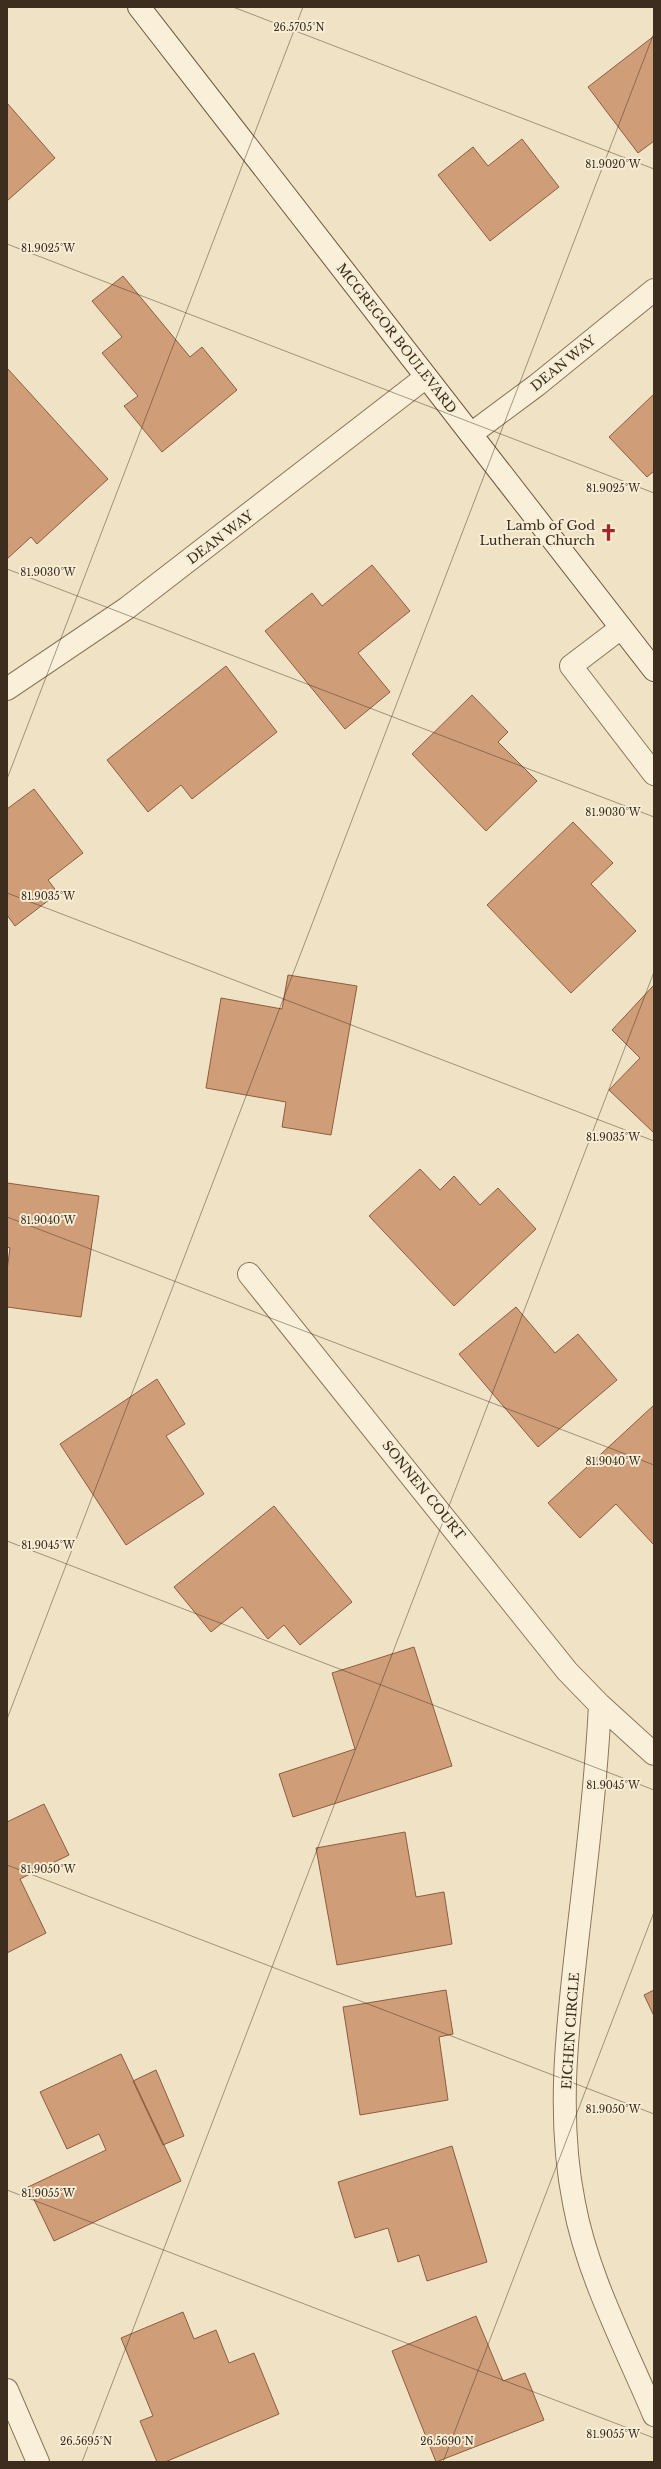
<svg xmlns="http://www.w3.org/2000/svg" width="661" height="2469" font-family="'Libre Baskerville',serif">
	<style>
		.building { fill: #d09d79; stroke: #8d5d3f }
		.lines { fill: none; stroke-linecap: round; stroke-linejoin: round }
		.minor-casing { stroke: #8c755a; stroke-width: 24 }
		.secondary-casing { stroke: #6e553d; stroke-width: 24 }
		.minor { stroke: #faf0d9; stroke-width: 22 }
		.secondary { stroke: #faf0d9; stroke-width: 22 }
		.ticks { fill: none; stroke: #3c2d1e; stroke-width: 1; stroke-opacity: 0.45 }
		.labels { text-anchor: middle; stroke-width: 4; stroke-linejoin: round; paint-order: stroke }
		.street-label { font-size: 13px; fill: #3c2d1e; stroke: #f7edd5 }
		.poi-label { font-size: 13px; fill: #3c2d1e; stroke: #f7edd5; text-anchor: end }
		.ticks-label { font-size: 10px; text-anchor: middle; fill: #3c2d1e; stroke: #f7edd5; stroke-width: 4; stroke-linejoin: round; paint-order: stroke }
	</style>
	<rect width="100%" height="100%" fill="#f0e3c5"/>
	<!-- building -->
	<path class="building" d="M654,36V141L638,153L588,87Z
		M7,103L55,158L7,201Z
		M522,139L559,187L490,241L438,175L473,147L488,166Z
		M123,276L190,357L202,347L237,390L162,452L124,406L138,396L102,353L122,337L92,301Z
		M7,368L108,479L37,544L31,537L7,559Z
		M654,394V471L647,477L609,437Z
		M372,565L410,611L358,653L390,692L345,729L265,631L312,593L322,606Z
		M226,666L277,732L192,799L181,785L148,812L107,760Z
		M472,695L508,732L498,742L537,781L486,831L412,754Z
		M34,789L83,853L48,880L58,893L15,926L7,915V809Z
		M573,822L613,863L591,884L636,931L571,993L487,905Z
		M288,975L357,986L331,1135L282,1127L286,1102L206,1088L221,998L282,1009Z
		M654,985V1133L609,1090L640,1058L612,1030Z
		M420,1169L440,1190L454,1176L480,1205L498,1188L536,1229L454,1306L369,1216Z
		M7,1183L99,1196L81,1317L7,1307V1270L10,1248L7,1247Z
		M516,1307L555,1353L578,1334L617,1380L538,1447L459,1354Z
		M157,1379L185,1424L166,1436L204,1494L126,1545L60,1444Z
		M654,1405V1545L616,1504L580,1538L548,1503Z
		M274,1506L352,1602L300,1645L284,1625L268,1639L242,1607L211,1632L174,1587Z
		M414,1647L452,1766L293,1817L279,1774L355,1749L332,1673Z
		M44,1804L69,1855L20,1879L46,1933L7,1953V1822Z
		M405,1832L416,1897L444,1892L452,1944L337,1965L316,1848Z
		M446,1990L453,2034L439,2037L448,2100L360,2115L343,2007Z
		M654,1990V2016L644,1995Z
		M121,2054L181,2181L54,2241L28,2187L106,2150L99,2134L67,2149L40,2092Z
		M156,2070L184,2136L163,2145L133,2081Z
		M452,2146L487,2262L427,2281L419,2255L398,2262L388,2228L355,2238L338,2182Z
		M183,2312L194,2339L216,2330L229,2363L254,2353L279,2414L165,2462H157L140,2421L153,2416L121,2338Z
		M476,2316L503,2381L525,2373L544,2420L436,2462L392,2351Z"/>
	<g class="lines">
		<defs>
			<path id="minor" d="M471,434L537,385L654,290
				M621,628L571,666L654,774
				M7,689L127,608L426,377
				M249,1274L567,1671L600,1705L654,1754
				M600,1705C596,1782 587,1857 578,1934C568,2023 556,2114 574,2203C587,2275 626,2348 654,2415
				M7,2390L38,2462"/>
			<path id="secondary" d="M139,7L654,670"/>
		</defs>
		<!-- minor casing -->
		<use href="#minor" class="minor-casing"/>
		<!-- secondary casing -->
		<use href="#secondary" class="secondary-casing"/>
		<!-- minor -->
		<use href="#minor" class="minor"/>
		<!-- secondary -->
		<use href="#secondary" class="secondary"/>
	</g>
	<!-- ticks -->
	<path class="ticks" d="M233,7L654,169M7,244L654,493M7,569L654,817M7,779L303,7M7,893L654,1141M7,1217L654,1465M7,1541L654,1790M7,1719L654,33M7,1865L654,2114M7,2190L654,2438M82,2462L654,972M443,2462L654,1912"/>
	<!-- icons -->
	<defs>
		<symbol id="church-bare" viewBox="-9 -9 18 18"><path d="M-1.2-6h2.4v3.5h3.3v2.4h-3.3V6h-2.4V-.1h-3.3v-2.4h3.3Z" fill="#9e2728" stroke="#f7edd5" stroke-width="2.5" paint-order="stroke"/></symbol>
	</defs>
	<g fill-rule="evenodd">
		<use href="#church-bare" x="596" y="520" width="25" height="25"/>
	</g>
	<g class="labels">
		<!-- street labels -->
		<g class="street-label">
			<text transform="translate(397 338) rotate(52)" y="5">MCGREGOR BOULEVARD</text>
			<text transform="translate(563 363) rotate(-39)" y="5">DEAN WAY</text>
			<text transform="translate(220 537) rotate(-37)" y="5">DEAN WAY</text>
			<text transform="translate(424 1490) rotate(51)" y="5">SONNEN COURT</text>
			<text transform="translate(570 2031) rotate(-86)" y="5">EICHEN CIRCLE</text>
		</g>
		<!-- poi labels -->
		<g class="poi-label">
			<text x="595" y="530">Lamb of God<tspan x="595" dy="15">Lutheran Church</tspan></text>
		</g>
	</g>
	<g class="ticks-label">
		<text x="299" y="31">26.5705°N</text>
		<text x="613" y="168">81.9020°W</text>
		<text x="48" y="252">81.9025°W</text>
		<text x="613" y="492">81.9025°W</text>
		<text x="48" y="576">81.9030°W</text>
		<text x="613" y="816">81.9030°W</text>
		<text x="48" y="900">81.9035°W</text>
		<text x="613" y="1141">81.9035°W</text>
		<text x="48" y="1224">81.9040°W</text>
		<text x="613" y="1465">81.9040°W</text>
		<text x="48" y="1549">81.9045°W</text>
		<text x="613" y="1789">81.9045°W</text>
		<text x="48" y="1873">81.9050°W</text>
		<text x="613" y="2113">81.9050°W</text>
		<text x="48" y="2197">81.9055°W</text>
		<text x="613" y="2438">81.9055°W</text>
		<text x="86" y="2445">26.5695°N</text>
		<text x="447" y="2445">26.5690°N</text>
	</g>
	<!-- border -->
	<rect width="661" height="2469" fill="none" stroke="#3c2d1e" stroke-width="16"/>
</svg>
